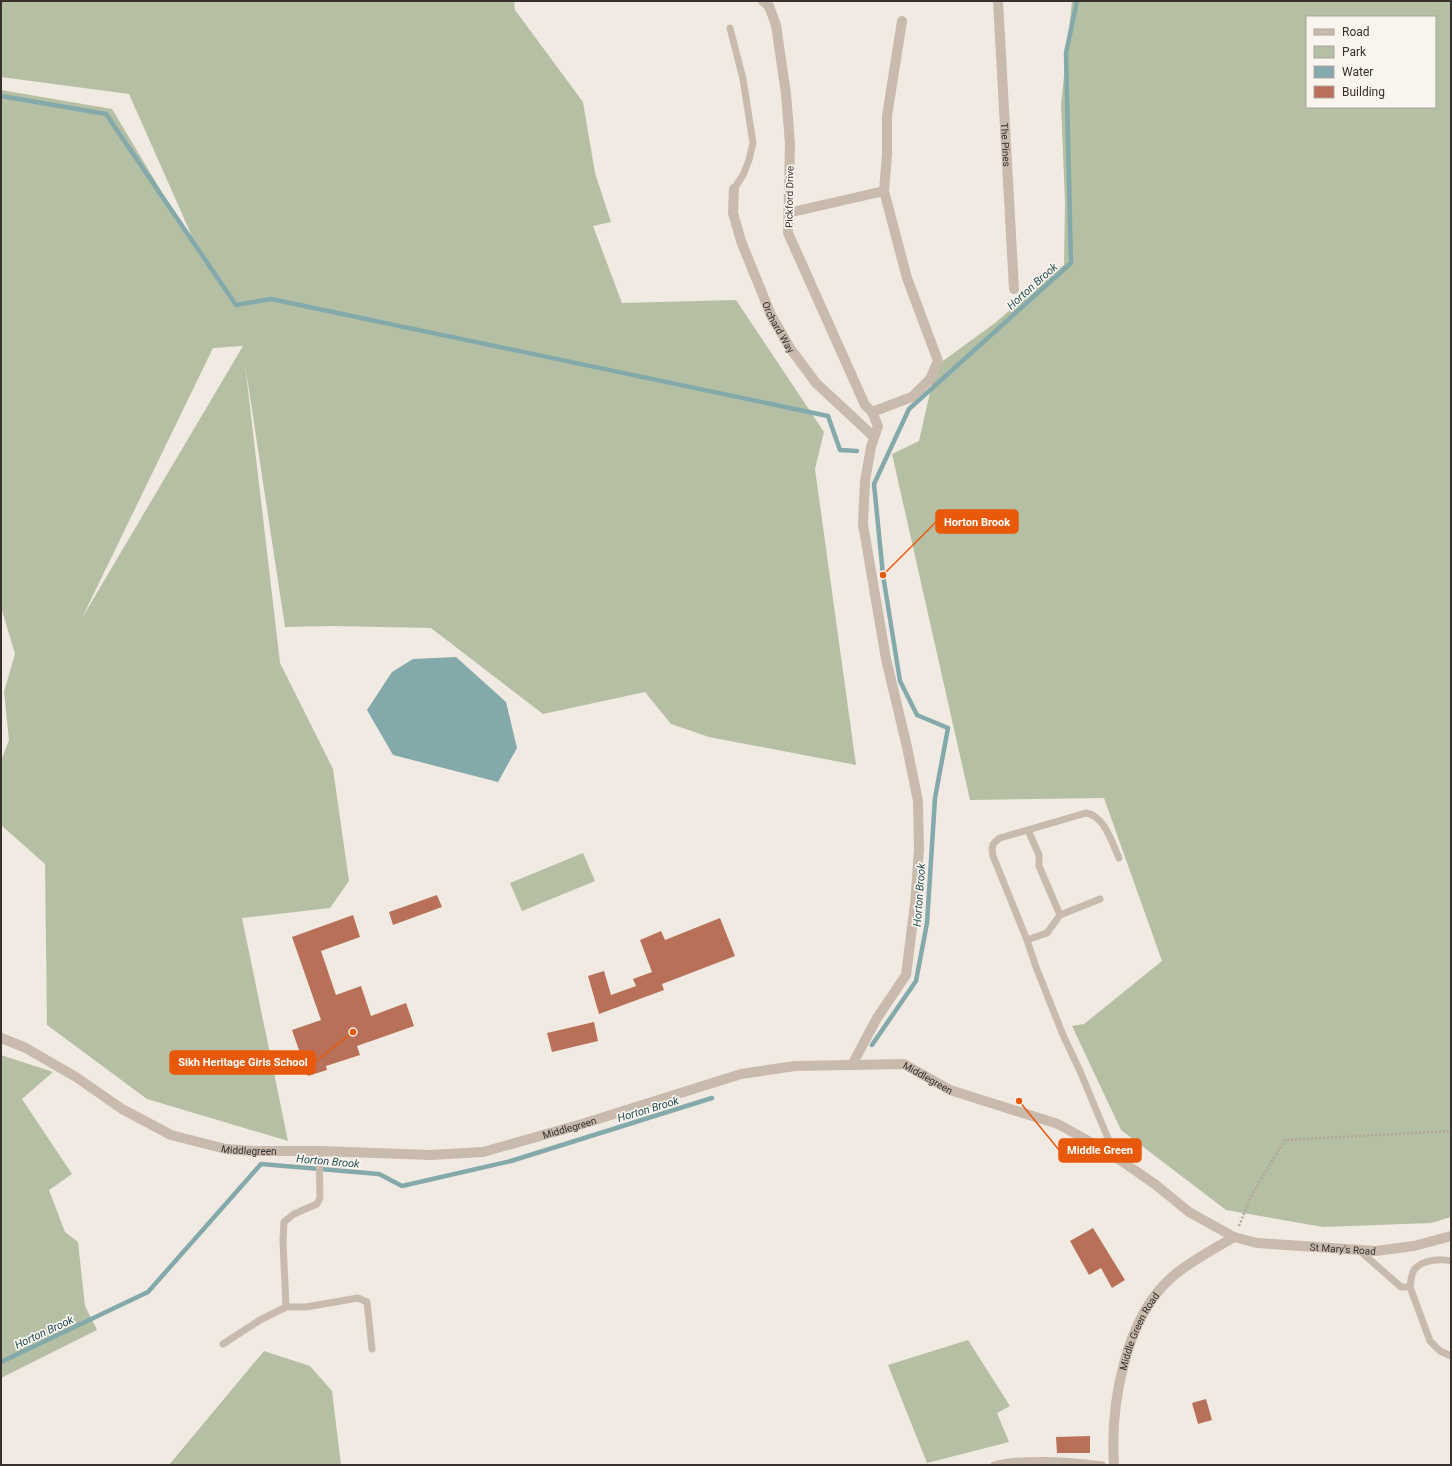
<svg xmlns="http://www.w3.org/2000/svg" width="1452" height="1466" font-family="Roboto,sans-serif">
	<style>
		.green { fill: #b5bfa3; fill-rule: evenodd }
		.water { fill: #84a9ab }
		.lines { fill: none; stroke-linecap: round; stroke-linejoin: round }
		.stream { stroke: #84a9ab; stroke-width: 4.5 }
		.building { fill: #b87158 }
		.path { stroke: #b4a599; stroke-width: 2.5; stroke-dasharray: 2 2; stroke-linecap: butt }
		.service { stroke: #c8bbae; stroke-width: 7 }
		.minor { stroke: #c8bbae; stroke-width: 10 }
		.tertiary { stroke: #c8bbae; stroke-width: 10 }
		.labels { text-anchor: middle; stroke-width: 3.5; stroke-linejoin: round; paint-order: stroke }
		.street-label { font-size: 10px; fill: #38302c; stroke: #f9f4ee }
		.water-label { font-size: 11px; font-style: italic; fill: #265155; stroke: #f9f4ee }
		.leader { fill: none; stroke: #e8590c; stroke-width: 1.5 }
		.callout-dot { fill: #e8590c; stroke: #f9f4ee; stroke-width: 1.5 }
		.callout { fill: #e8590c; stroke: #e8590c; stroke-width: 1.5 }
		.callout-label { font-size: 11px; text-anchor: middle; font-weight: bold; fill: #fff }
	</style>
	<rect width="100%" height="100%" fill="#f1eae2"/>
	<!-- green -->
	<path class="green" d="M1,1H514L515,10L583,102L595,173L611,222L593,226L622,303L736,300L824,432L815,469L856,765L709,737L671,724L645,692L543,714L431,628L333,626L285,627L245,364L280,663L333,769L349,881L330,908L242,918L288,1141L147,1099L47,1025L45,864L1,825V761L9,740L4,692L15,654L1,607V90L112,109L202,259L129,94L1,77ZM242,346H243L82,618L213,348Z
		M1072,1H1451V1217L1431,1223L1323,1227L1226,1210L1121,1130L1072,1026L1084,1024L1162,961L1104,798L970,800L892,454L919,441L936,366L995,323L1043,281L1064,265L1065,202L1061,104ZM1307,17H1435V107H1307Z
		M583,853L595,881L522,911L510,883Z
		M1,1055L53,1072L22,1099L72,1174L49,1190L65,1232L78,1242L85,1306L97,1330L1,1378Z
		M968,1340L1010,1406L997,1413L1009,1442L927,1463L888,1365Z
		M264,1351L310,1366L332,1391L341,1465H169Z"/>
	<!-- water -->
	<path class="water" d="M456,657L506,702L517,748L498,782L393,755L367,710L392,672L413,659Z"/>
	<g class="lines">
		<!-- stream -->
		<path class="stream" d="M1,96L106,114L236,305L271,299L828,416L840,450L857,451
			M872,1045L916,981L927,923L935,798L948,728L917,715L900,681L883,575L874,484L909,409L1071,263L1066,53L1077,1
			M1,1362L148,1292L261,1164L379,1174L402,1186L511,1161L712,1098"/>
	</g>
	<!-- building -->
	<path class="building" d="M437,895L442,907L393,925L389,912Z
		M353,915L360,937L321,951L336,995L361,986L371,1016L406,1003L414,1026L357,1046L360,1055L326,1066L327,1070L308,1076L292,1030L321,1020L292,937Z
		M720,918L735,956L662,984L664,990L599,1014L588,976L604,971L611,995L636,986L633,979L652,972L640,940L661,931L665,940Z
		M594,1022L598,1041L552,1052L547,1033Z
		M1093,1228L1125,1280L1112,1288L1101,1268L1089,1275L1070,1241Z
		M1206,1399L1212,1420L1198,1424L1192,1403Z
		M1090,1436V1453H1057L1056,1437Z"/>
	<g class="lines">
		<!-- path -->
		<path class="path" d="M1239,1226L1252,1194L1285,1140L1451,1131"/>
		<!-- service -->
		<path class="service" d="M730,28L743,79L753,143L749,160L743,175L734,189
			M1028,830L1039,855V866L1060,915
			M1027,940L1047,933L1060,915L1100,899
			M1118,1157L1107,1136L1080,1071L1063,1035L1036,967L1027,940L993,856C991,847 992,843 1000,838L1086,813C1105,816 1112,843 1119,858
			M1360,1251L1401,1287H1410L1430,1341L1440,1351L1451,1356
			M1410,1287C1411,1281 1411,1275 1414,1270C1421,1260 1441,1258 1451,1261
			M286,1307H306L358,1298L367,1302L372,1349
			M223,1344L260,1320L286,1307L283,1241L284,1222L294,1214L317,1204L320,1198L319,1151
			M994,1465C1022,1457 1073,1461 1102,1465"/>
		<!-- minor -->
		<g class="minor">
			<path d="M763,1L769,6L776,25L786,94L790,144L788,233L865,405L872,412L878,426L871,447L865,481L863,524L886,659L907,747L918,801L919,849L915,904L906,975L877,1018L852,1065"/>
			<path id="s1" d="M998,1L1014,289"/>
			<path id="s2" d="M734,189L733,213L741,241L771,315L790,348L816,383L874,437"/>
			<path d="M788,213L884,191"/>
			<path d="M872,412L912,397L930,379L938,361L907,278L884,191L887,155V116L902,21"/>
		</g>
		<!-- tertiary -->
		<g class="tertiary">
			<path id="s3" d="M1,1038L24,1047L76,1077L122,1109L171,1135L226,1149L254,1151H319L430,1155L483,1152L582,1124L741,1074L795,1066L904,1064L950,1090L1058,1124L1110,1153L1156,1185L1189,1212L1234,1237L1257,1243L1376,1251L1414,1246L1451,1236"/>
			<path id="s4" d="M1114,1465C1110,1405 1125,1318 1172,1277C1189,1262 1214,1249 1234,1237"/>
		</g>
	</g>
	<g class="labels">
		<!-- street labels -->
		<g class="street-label">
			<text dy="4" stroke="none"><textPath href="#s1" startOffset="144">The Pines</textPath></text>
			<text transform="translate(789 197) rotate(-89)" y="4">Pickford Drive</text>
			<text dy="4" stroke="none"><textPath href="#s2" startOffset="147">Orchard Way</textPath></text>
			<text dy="4" stroke="none"><textPath href="#s3" startOffset="971">Middlegreen</textPath></text>
			<text dy="4" stroke="none"><textPath href="#s3" startOffset="600">Middlegreen</textPath></text>
			<text dy="4" stroke="none"><textPath href="#s3" startOffset="276">Middlegreen</textPath></text>
			<text dy="4" stroke="none"><textPath href="#s3" startOffset="1429">St Mary's Road</textPath></text>
			<text dy="4" stroke="none"><textPath href="#s4" startOffset="138">Middle Green Road</textPath></text>
		</g>
		<!-- water labels -->
		<g class="water-label">
			<text transform="translate(1032 286) rotate(-42)" y="4">Horton Brook</text>
			<text transform="translate(919 895) rotate(-86)" y="4">Horton Brook</text>
			<text transform="translate(648 1109) rotate(-17)" y="4">Horton Brook</text>
			<text transform="translate(328 1161) rotate(5)" y="4">Horton Brook</text>
			<text transform="translate(44 1332) rotate(-25)" y="4">Horton Brook</text>
		</g>
	</g>
	<!-- callouts -->
	<path class="leader" d="M883 575L936 522M353 1032L315 1062M1019 1101L1059 1150"/>
	<g class="callout-dot">
		<circle cx="883" cy="575" r="4"/>
		<circle cx="353" cy="1032" r="4"/>
		<circle cx="1019" cy="1101" r="4"/>
	</g>
	<g class="callout">
		<rect x="936" y="510" width="82" height="23" rx="4"/>
		<rect x="170" y="1051" width="145" height="23" rx="4"/>
		<rect x="1059" y="1139" width="82" height="23" rx="4"/>
	</g>
	<g class="callout-label">
		<text x="977" y="526">Horton Brook</text>
		<text x="243" y="1066">Sikh Heritage Girls School</text>
		<text x="1100" y="1154">Middle Green</text>
	</g>
	<!-- border -->
	<rect width="1452" height="1466" fill="none" stroke="#38302c" stroke-width="4"/>
	<!-- legend -->
	<rect x="1306" y="16" width="130" height="92" fill="#f9f4ee" stroke="#aca6a0"/>
	<rect x="1314" y="29" width="20" height="6" fill="#c8bbae" stroke="#aca6a0"/>
	<text x="1342" y="36" font-size="12" fill="#38302c">Road</text>
	<rect x="1314" y="46" width="20" height="12" fill="#b5bfa3" stroke="#aca6a0"/>
	<text x="1342" y="56" font-size="12" fill="#38302c">Park</text>
	<rect x="1314" y="66" width="20" height="12" fill="#84a9ab" stroke="#aca6a0"/>
	<text x="1342" y="76" font-size="12" fill="#38302c">Water</text>
	<rect x="1314" y="86" width="20" height="12" fill="#b87158" stroke="#aca6a0"/>
	<text x="1342" y="96" font-size="12" fill="#38302c">Building</text>
</svg>
